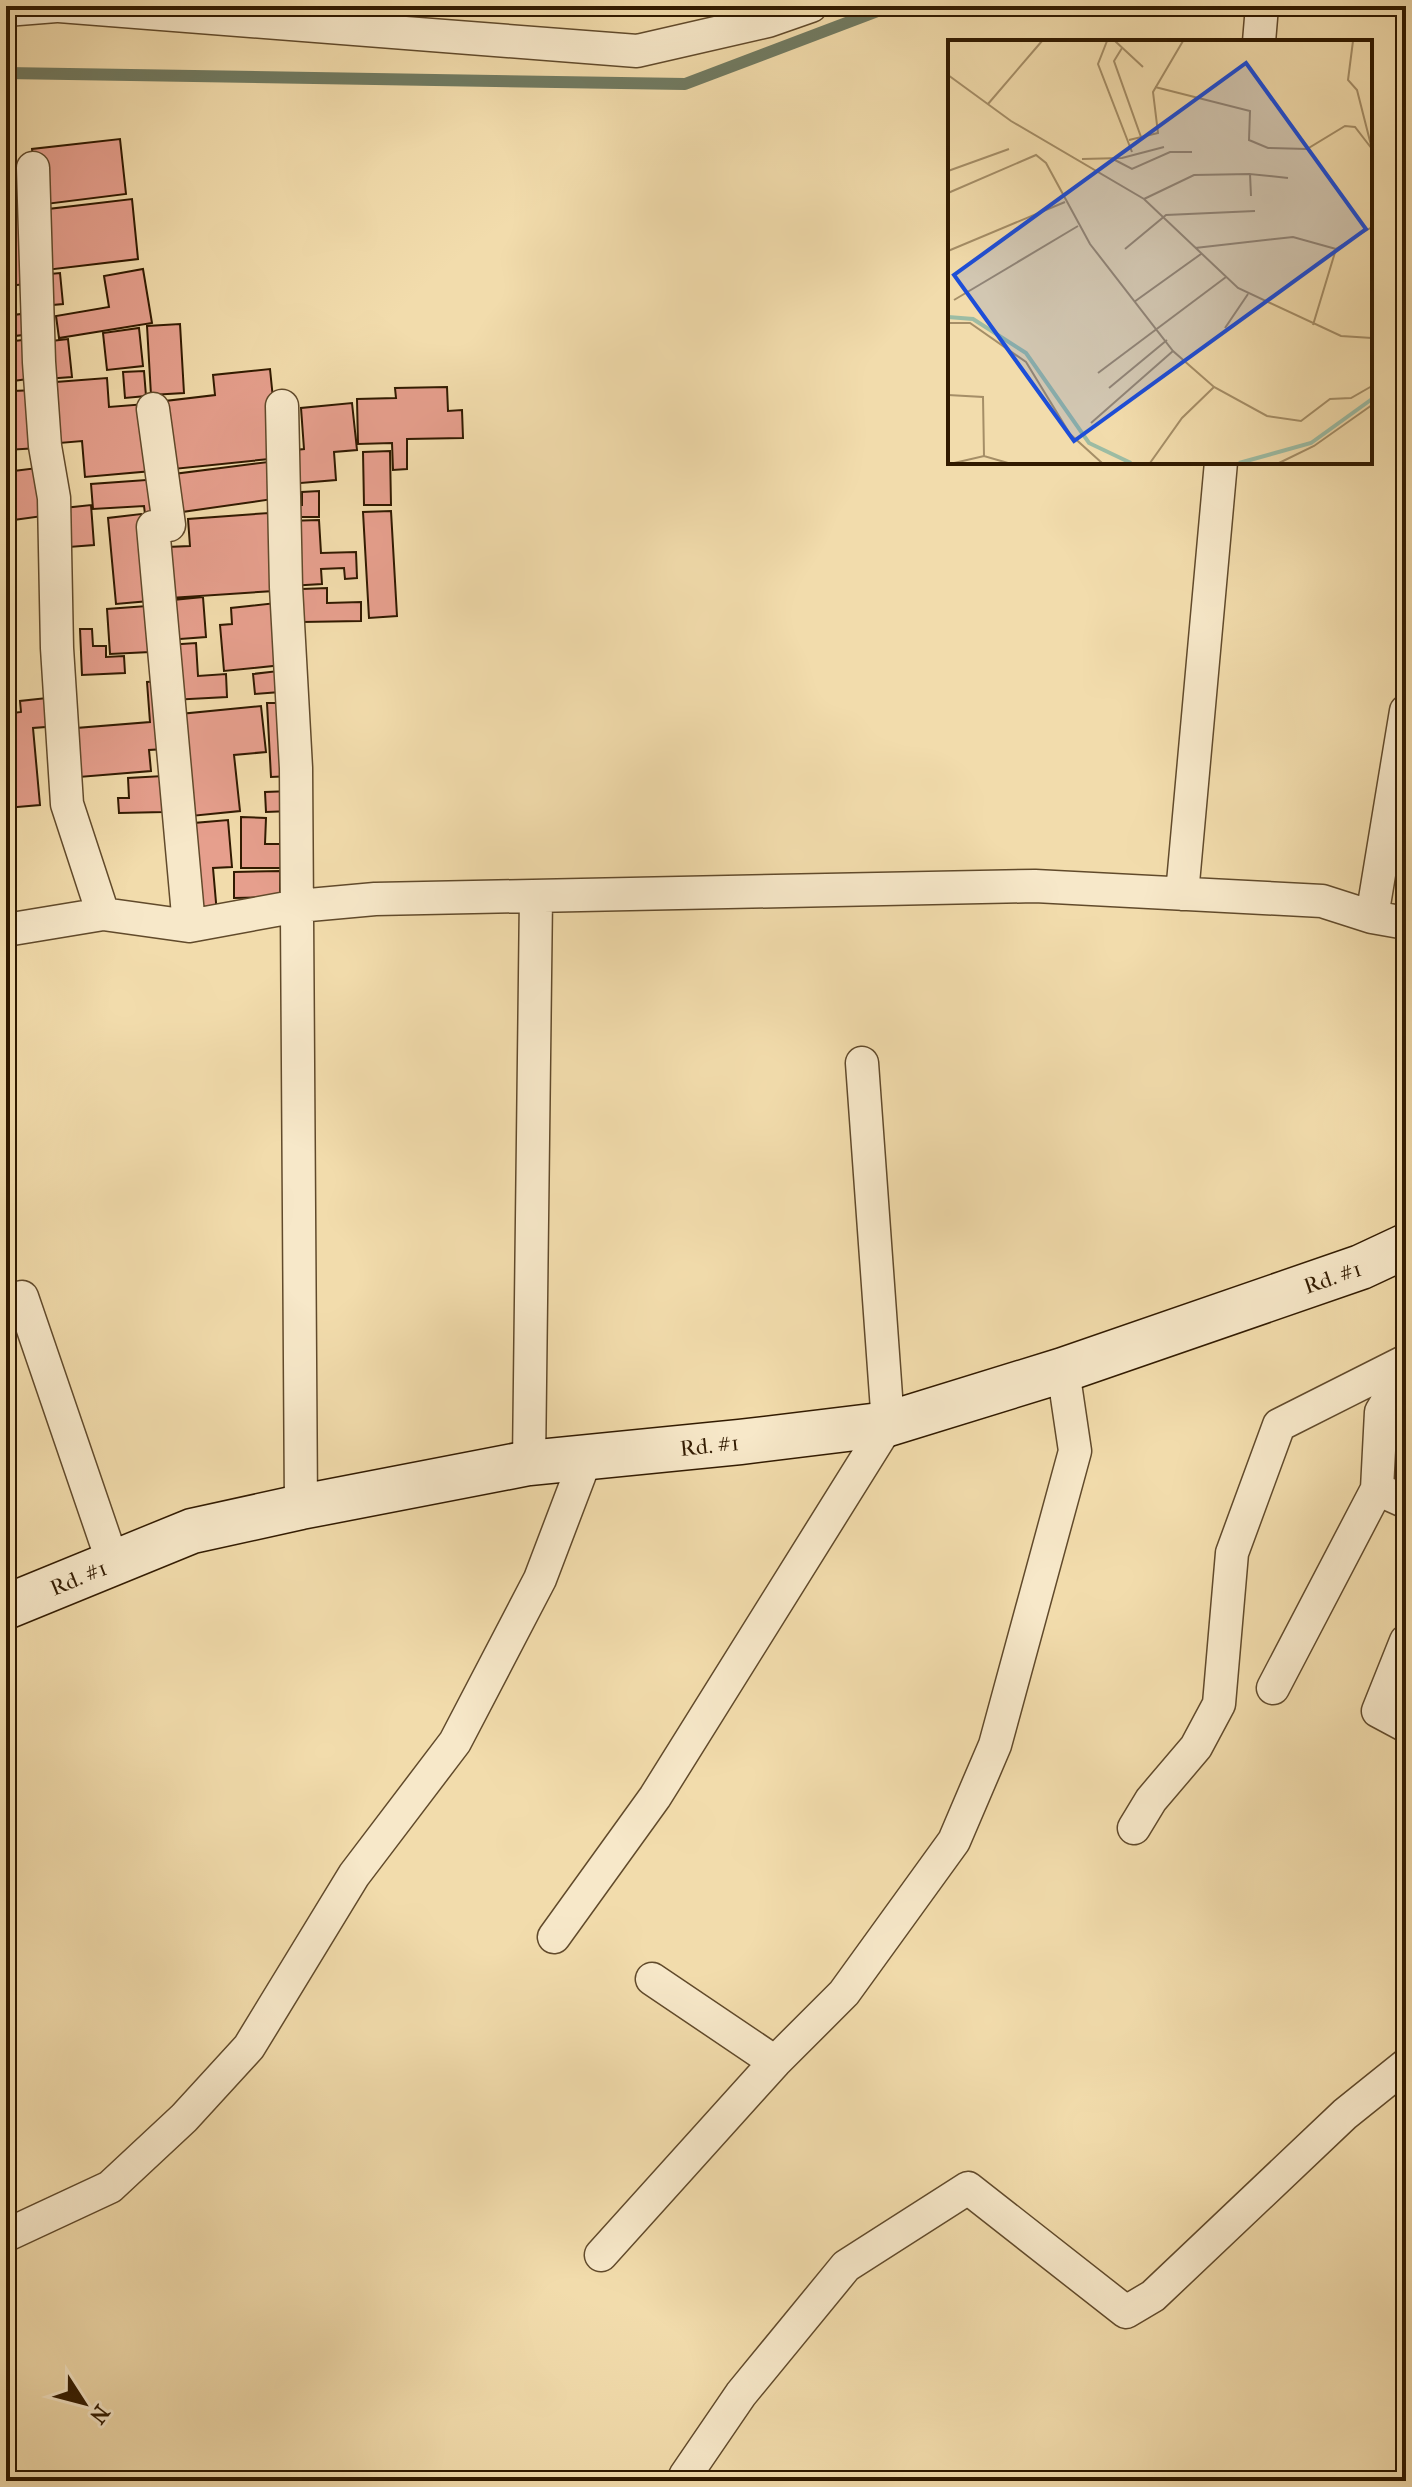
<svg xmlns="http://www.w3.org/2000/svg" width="1412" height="2487" font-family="'IM FELL French Canon',serif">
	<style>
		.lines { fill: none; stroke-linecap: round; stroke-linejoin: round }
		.stream { stroke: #717b62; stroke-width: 12 }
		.building { fill: #e69f8d; stroke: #311a00; stroke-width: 2 }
		.street-casing { stroke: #614a2b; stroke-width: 35 }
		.secondary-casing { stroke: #311a00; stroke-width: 47 }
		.street { stroke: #f7e8c9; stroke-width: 32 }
		.secondary { stroke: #f7e8c9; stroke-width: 44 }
		.labels { text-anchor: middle; stroke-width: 7; stroke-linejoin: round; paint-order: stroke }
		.street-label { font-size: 22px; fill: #311a00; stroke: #f7e8c9 }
		.inset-river { fill: none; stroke: #9cbca4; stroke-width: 4 }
		.inset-road { fill: none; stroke: #a58e67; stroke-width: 2 }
		.view { fill: #1d4ed8; fill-opacity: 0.15; stroke: #1d4ed8; stroke-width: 4 }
		.inset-edge { fill: none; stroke: #311a00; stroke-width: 4 }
	</style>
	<rect width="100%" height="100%" fill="#f2dcac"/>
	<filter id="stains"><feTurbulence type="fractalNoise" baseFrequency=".0025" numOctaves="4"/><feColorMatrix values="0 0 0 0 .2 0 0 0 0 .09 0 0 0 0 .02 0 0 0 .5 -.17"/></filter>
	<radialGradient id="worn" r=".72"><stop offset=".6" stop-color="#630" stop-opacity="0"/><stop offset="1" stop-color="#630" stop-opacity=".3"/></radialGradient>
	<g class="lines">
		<!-- stream -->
		<path class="stream" d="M6,73L685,84L891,6"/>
	</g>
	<!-- building -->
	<path class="building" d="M120,139L126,194L38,205L32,149Z
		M14,171L27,284L6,286V172Z
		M132,199L138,259L46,270L40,210Z
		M143,269L152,323L59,338L56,316L109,307L104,276Z
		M60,273L63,304L42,306L39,275Z
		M29,313L31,334L6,337V316Z
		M180,324L184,393L151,395L147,326Z
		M139,328L143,366L107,370L103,333Z
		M31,339L35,378L6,382V342Z
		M68,339L72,377L45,379L43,342Z
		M270,369L279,458L164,470L157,402L215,395L213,375Z
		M144,371L146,396L125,398L123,372Z
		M107,378L109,407L146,404L152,471L85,477L82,441L48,444L43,383Z
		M447,387L448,411L462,410L463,438L407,439V469L393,470L392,443L358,444L357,399L396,398L395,388Z
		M36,390L39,448L6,450V428H15L13,391Z
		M352,403L357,450L334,452L336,480L289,484L286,451L304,449L301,408Z
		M390,451L391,505H364L363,452Z
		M268,462L273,499L175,513L174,474Z
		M37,468L43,516L6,521V472Z
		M160,479L163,520L146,522L144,506L93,509L91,484Z
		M319,491V517H289V505H302V492Z
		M91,505L94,545L69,547L64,508Z
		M391,511L397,616L369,618L363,512Z
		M269,513L274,591L170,598L167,547L190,546L188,519Z
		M141,514L149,601L116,604L108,518Z
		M319,520L321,553L356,552L357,578L345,579L344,568L321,569L322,584L289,586L287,521Z
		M327,588V603L361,602V621L302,622V589Z
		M203,597L206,637L167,640L163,601Z
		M276,603L282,665L224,671L220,625L232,624L231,608Z
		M147,606L150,652L110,654L107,609Z
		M80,629H92L93,646H106V657L124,656L125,673L82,675Z
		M196,643L198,676L226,674L227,697L171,700L167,645Z
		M278,671L280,692L255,694L253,674Z
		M160,681L165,749L149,750L151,771L67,778L64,729L150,722L147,682Z
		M56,697L59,726L33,728L40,805L6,808V714L21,712L20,701Z
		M267,703H288L292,776L271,777Z
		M261,706L266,752L234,755L240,811L191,816L180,714Z
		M163,776L164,812L119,813L118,798H129L128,778Z
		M291,791V811L266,812L265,792Z
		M241,817L266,818L265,844H285L286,868H241Z
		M228,820L232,867L213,868L217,914L202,916L194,823Z
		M280,871V897L234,898V872Z"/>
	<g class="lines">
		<defs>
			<path id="street" d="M59,6L637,51L768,21L811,6
				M6,10L56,6
				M1259,42L1262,6
				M33,168L39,362L45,446L54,498L57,648L67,804L103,914
				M282,406L286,587L296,768L301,1507
				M153,409L169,525L153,527L189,926
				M1182,894L1221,462
				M1372,917L1406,711
				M6,930L103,914L189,926L298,906L375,899L1035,886L1322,901L1372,917L1406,923
				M22,1297L113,1563
				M529,1463L536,896
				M1377,1489L1406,1502
				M1406,1641L1378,1711L1406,1726
				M1273,1688L1377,1489L1381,1412L1406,1370
				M1134,1828L1151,1800L1196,1747L1219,1704L1232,1553L1279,1425L1406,1361
				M554,1937L655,1797L888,1424L862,1063
				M775,2062L844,1993L954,1841L995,1745L1075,1451L1063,1370
				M7,2235L110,2187L184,2118L249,2047L354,1875L455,1742L540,1579L586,1458
				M601,2255L775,2062L652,1979
				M685,2481V2476L741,2394L846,2266L968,2188L1126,2312L1153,2296L1345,2114L1406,2065"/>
			<g id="secondary">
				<path id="s1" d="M6,1607L192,1531L301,1507L529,1463L740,1442L888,1424L1063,1370L1361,1267L1406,1246"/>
			</g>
		</defs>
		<!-- street casing -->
		<use href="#street" class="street-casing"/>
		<!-- secondary casing -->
		<use href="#secondary" class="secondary-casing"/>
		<!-- street -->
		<use href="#street" class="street"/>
		<!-- secondary -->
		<use href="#secondary" class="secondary"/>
	</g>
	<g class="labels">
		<!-- street labels -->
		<g class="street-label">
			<text dy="8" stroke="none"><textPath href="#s1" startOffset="1374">Rd. #1</textPath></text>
			<text dy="8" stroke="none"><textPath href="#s1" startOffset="726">Rd. #1</textPath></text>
			<text dy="8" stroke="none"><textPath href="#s1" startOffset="78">Rd. #1</textPath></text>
		</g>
	</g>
	<!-- overview -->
	<g transform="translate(948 40)">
		<rect width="424" height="424" fill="#f2dcac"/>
		<path class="inset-river" d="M0,277L25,279L78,313L141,403L183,423M291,423L363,403L424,359"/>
		<path class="inset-road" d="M159,1L150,24L184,112M167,1L195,27M405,1L400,40L409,50L424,109M174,8L166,21L193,97M0,35L63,81L196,159L290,248L393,296L424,298M207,47L302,71L301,100L320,108L359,109L397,86L407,87L424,109M40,64L94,1M181,100L210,93L205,52L235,1M134,119L174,118L216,107M165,119L184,129L222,112H244M0,131L61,109M0,153L88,115L98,123L142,204L225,311L266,347L319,376L353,381L382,359L403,358L424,346M303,156L302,134L340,138M196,159L246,135L302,134M247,208L345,197L388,209M177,209L218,175L307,171M0,211L117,162M6,260L130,186M186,262L253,214M0,283H22L78,322L122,394L154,423M365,285L388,209L424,187M277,288L300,254M150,333L278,237M161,348L219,300M0,355L35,357L36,416M143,383L225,311M6,423L36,416L60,423M202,423L234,378L266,347M331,423L366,406L424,365"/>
		<path class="view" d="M298,23L418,189L126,401L6,235Z"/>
		<rect width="424" height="424" class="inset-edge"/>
	</g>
	<!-- margin -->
	<rect width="1412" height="2487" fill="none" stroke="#f2dcac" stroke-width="32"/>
	<rect x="8" y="8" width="1396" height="2471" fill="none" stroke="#311a00" stroke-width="4"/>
	<rect x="16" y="16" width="1380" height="2455" fill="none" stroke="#311a00" stroke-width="2"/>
	<!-- north arrow -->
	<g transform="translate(84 2403) rotate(126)" stroke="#f7e8c9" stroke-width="6" paint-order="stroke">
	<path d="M0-6L14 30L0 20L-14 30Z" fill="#311a00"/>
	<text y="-12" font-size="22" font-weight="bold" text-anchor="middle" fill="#311a00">N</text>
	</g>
	<rect width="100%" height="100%" filter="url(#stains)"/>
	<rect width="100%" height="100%" fill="url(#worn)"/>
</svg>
